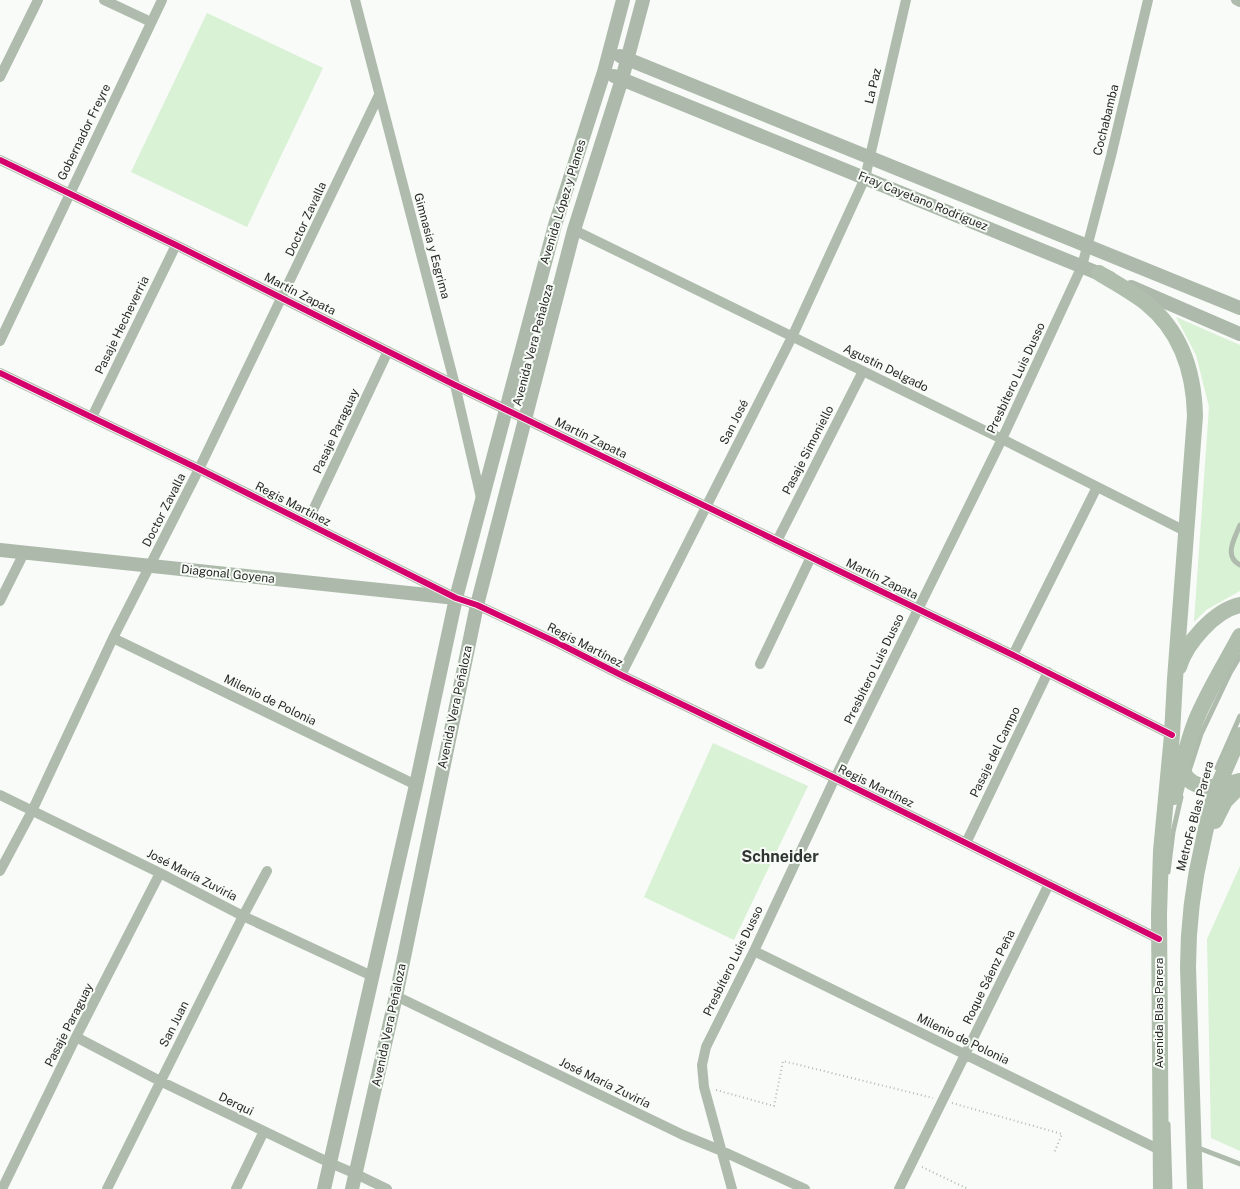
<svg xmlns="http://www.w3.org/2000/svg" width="1240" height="1189" font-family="'Public Sans',sans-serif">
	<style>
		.green { fill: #d9f1d5 }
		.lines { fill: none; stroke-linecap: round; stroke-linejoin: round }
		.path { stroke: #b3bbb2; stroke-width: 2; stroke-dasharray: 1 3; stroke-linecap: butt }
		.lane { stroke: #afbcad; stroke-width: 5 }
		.street { stroke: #afbcad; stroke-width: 10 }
		.secondary { stroke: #adbaab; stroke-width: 14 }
		.primary { stroke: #b0bead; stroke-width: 16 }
		.cycleway-casing { stroke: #f7fcf6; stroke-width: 8 }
		.cycleway { stroke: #d6006c; stroke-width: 6 }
		.labels { text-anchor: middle; stroke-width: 4; stroke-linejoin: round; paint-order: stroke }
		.street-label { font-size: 12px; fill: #292a28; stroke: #f7fcf6 }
		.district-label { font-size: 16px; font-weight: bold; fill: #313531; stroke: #f7fcf6 }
	</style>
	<rect width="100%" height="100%" fill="#f8fbf7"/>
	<!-- green -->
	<path class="green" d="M207,13L323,68L247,227L131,172Z
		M1176,317L1240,345V591L1206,610L1194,622L1209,407L1196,355Z
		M713,743L808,786L734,940L644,897Z
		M1240,866V1151L1211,1138L1207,939Z"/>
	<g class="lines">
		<!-- path -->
		<path class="path" d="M716,1090L774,1106L783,1061L933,1098
			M952,1103L1062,1134L1054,1153
			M922,1167L968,1189"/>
		<!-- lane -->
		<path class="lane" d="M1240,525C1235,538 1223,556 1240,565
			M1217,768L1240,716
			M1188,774L1201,734L1230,673L1240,656
			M1168,872L1173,832L1181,797
			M1168,1124L1170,1189
			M1196,1147L1240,1164"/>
		<!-- street -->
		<path class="street" d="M104,0L151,22
			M355,0L455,385L481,498
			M1236,0L1240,2
			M0,77L38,0
			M0,160L176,245L455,385L1013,655L1172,735
			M574,230L1002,439L1187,532
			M0,341L162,0
			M0,373L199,469L456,598L477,605L558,643L621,675L835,778L1159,939
			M92,417L176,245
			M307,523L388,351
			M777,541L863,371
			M0,601L24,553
			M113,638L416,785
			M1013,655L1097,487
			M760,664L811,557
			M621,675L792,337L865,178L906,0
			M0,795L160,873L243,916L372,976
			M966,843L1048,672
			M0,871L32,811L113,638L199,469L379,95
			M754,951L1160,1150
			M396,996L683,1135L722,1151L805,1189
			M76,1037L160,1081L330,1163L356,1174L387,1189
			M2,1189L76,1037L160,873
			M107,1189L243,916L267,871
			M236,1189L264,1131
			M732,1189L704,1087L702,1065L706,1047L754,951L835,778L1002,439L1082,266L1111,156L1148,0
			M899,1189L1049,884"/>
		<!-- secondary -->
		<path class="secondary" d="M620,56L1240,308
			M614,76L1110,278
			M1131,287L1240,334
			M0,550L456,598
			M324,1189L416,785L456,598L555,225L604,72L623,0
			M352,1189L396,996L477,605L574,230L622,79L643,0"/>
		<!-- primary -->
		<path class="primary" d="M1099,273C1115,283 1132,292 1146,303C1181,331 1194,373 1195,416L1175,679L1172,735L1161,851
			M1179,667C1186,643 1215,610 1240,605
			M1179,762C1181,767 1184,775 1188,779C1201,792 1224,786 1240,781
			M1174,797C1181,771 1186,745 1196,720C1208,691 1225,664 1240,636
			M1215,821L1225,801L1240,786
			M1161,1189L1159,915L1161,851L1164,841
			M1195,1189L1188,967C1188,924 1193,884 1203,842C1207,823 1211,804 1218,786C1225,769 1233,752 1240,735"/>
		<defs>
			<path id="cycleway" d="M0,160L176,245L455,385L1013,655L1172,735
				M0,373L199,469L456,598L477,605L558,643L621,675L835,778L1159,939"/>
		</defs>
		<!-- cycleway casing -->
		<use href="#cycleway" class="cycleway-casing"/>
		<!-- cycleway -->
		<use href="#cycleway" class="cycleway"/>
	</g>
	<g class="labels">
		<!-- street labels -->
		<g class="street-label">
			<text transform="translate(873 86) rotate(-77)" y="4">La Paz</text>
			<text transform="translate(1106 120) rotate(-76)" y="4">Cochabamba</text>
			<text transform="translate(84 132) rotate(-64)" y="4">Gobernador Freyre</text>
			<text transform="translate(923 201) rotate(22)" y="4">Fray Cayetano Rodríguez</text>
			<text transform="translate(563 202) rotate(-73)" y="4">Avenida López y Planes</text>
			<text transform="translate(306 219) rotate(-65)" y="4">Doctor Zavalla</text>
			<text transform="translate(432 246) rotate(75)" y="4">Gimnasia y Esgrima</text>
			<text transform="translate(300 294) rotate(27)" y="4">Martín Zapata</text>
			<text transform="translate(122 325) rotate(-64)" y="4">Pasaje Hecheverria</text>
			<text transform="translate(533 345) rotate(-75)" y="4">Avenida Vera Peñaloza</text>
			<text transform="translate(886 368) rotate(26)" y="4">Agustín Delgado</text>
			<text transform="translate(1016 378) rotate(-65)" y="4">Presbítero Luis Dusso</text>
			<text transform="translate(734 422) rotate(-63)" y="4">San José</text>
			<text transform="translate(336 431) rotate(-65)" y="4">Pasaje Paraguay</text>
			<text transform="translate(591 438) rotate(26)" y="4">Martín Zapata</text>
			<text transform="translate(808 450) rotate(-63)" y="4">Pasaje Simoniello</text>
			<text transform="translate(293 504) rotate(27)" y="4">Regis Martínez</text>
			<text transform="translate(164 510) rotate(-63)" y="4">Doctor Zavalla</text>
			<text transform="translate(228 574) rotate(6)" y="4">Diagonal Goyena</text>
			<text transform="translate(882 579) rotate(26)" y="4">Martín Zapata</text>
			<text transform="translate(585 645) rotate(27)" y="4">Regis Martínez</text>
			<text transform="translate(874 669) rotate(-64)" y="4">Presbítero Luis Dusso</text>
			<text transform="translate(270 700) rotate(26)" y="4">Milenio de Polonia</text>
			<text transform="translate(455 707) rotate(-78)" y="4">Avenida Vera Peñaloza</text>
			<text transform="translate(995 752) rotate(-64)" y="4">Pasaje del Campo</text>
			<text transform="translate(876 786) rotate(26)" y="4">Regis Martínez</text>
			<text transform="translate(1195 816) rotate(-75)" y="4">MetroFe Blas Parera</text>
			<text transform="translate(192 875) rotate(27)" y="4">José María Zuviría</text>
			<text transform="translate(733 961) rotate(-64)" y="4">Presbítero Luis Dusso</text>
			<text transform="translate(989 977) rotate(-64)" y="4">Roque Sáenz Peña</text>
			<text transform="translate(1159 1013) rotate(-90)" y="4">Avenida Blas Parera</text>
			<text transform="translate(174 1024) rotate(-63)" y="4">San Juan</text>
			<text transform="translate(69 1025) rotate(-63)" y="4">Pasaje Paraguay</text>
			<text transform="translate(389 1025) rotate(-78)" y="4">Avenida Vera Peñaloza</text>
			<text transform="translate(963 1039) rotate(26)" y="4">Milenio de Polonia</text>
			<text transform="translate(605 1083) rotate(26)" y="4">José María Zuviría</text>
			<text transform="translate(236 1104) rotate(26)" y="4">Derqui</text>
		</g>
		<!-- district labels -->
		<g class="district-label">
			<text x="780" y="862">Schneider</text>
		</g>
	</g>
</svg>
